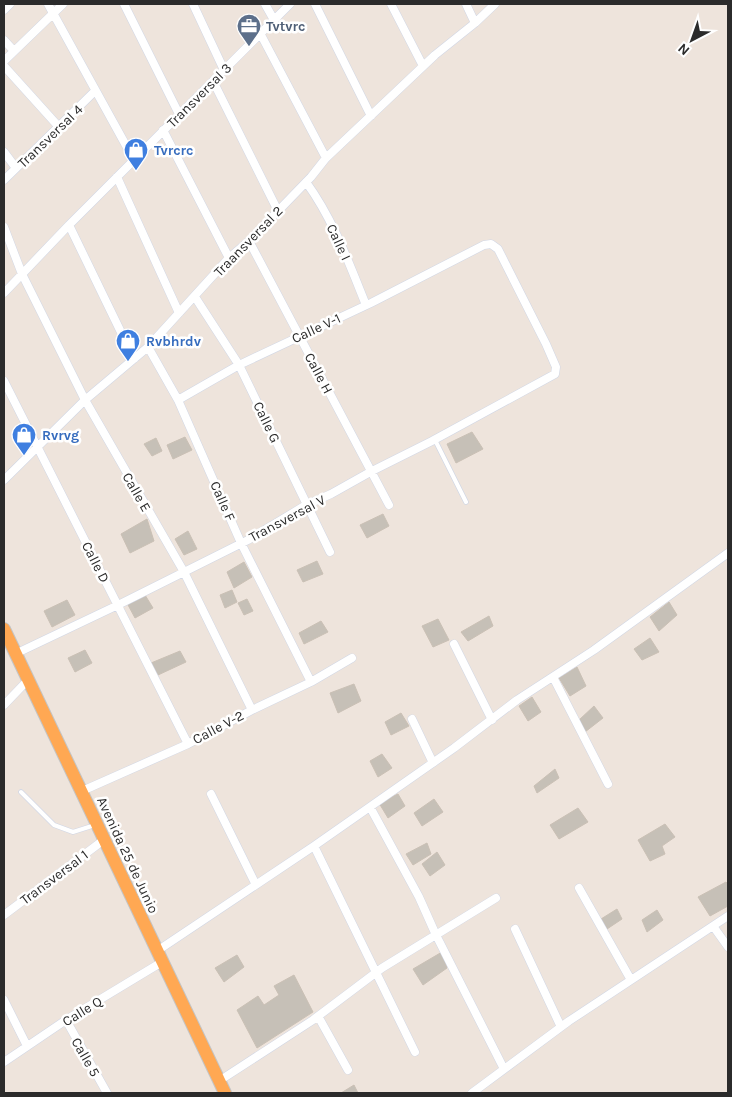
<svg xmlns="http://www.w3.org/2000/svg" width="732" height="1097" font-family="Karla,sans-serif">
	<style>
		.building { fill: #c6c0b7; stroke: #cac0b5 }
		.lines { fill: none; stroke-linecap: round; stroke-linejoin: round }
		.service-casing { stroke: #d1d7e5; stroke-width: 5.5 }
		.minor-casing { stroke: #d1d7e5; stroke-width: 9 }
		.trunk-casing { stroke: #c4c4c4; stroke-width: 14 }
		.service { stroke: #fff; stroke-width: 4 }
		.minor { stroke: #fff; stroke-width: 8 }
		.trunk { stroke: #ffa853; stroke-width: 12 }
		.labels { text-anchor: middle; stroke-width: 5; stroke-linejoin: round; paint-order: stroke }
		.service-label { font-size: 14px; font-weight: bold; fill: #4e5e75; stroke: #fff; text-anchor: start }
		.street-label { font-size: 14px; fill: #2b2b2b; stroke: #fff }
		.shop-label { font-size: 14px; font-weight: bold; fill: #366cbe; stroke: #fff; text-anchor: start }
	</style>
	<rect width="100%" height="100%" fill="#eee4dc"/>
	<!-- building -->
	<path class="building" d="M472,432L483,449L456,463L447,444Z
		M185,437L192,450L173,459L167,445Z
		M156,438L162,451L152,456L144,444Z
		M383,514L389,526L367,538L360,525Z
		M147,519L154,541L130,553L121,534Z
		M188,531L197,549L184,555L175,539Z
		M317,561L323,574L303,582L297,570Z
		M244,562L252,577L234,588L227,572Z
		M232,590L237,602L225,608L220,595Z
		M145,595L153,608L135,618L127,603Z
		M247,599L253,611L244,615L238,603Z
		M67,600L75,615L52,627L44,611Z
		M669,602L677,615L659,631L650,617Z
		M489,616L493,626L468,641L461,632Z
		M438,619L449,640L433,647L422,626Z
		M321,621L328,632L304,644L299,633Z
		M650,638L659,652L642,660L634,649Z
		M85,650L92,663L75,672L68,658Z
		M180,651L186,662L158,675L151,663Z
		M577,667L586,686L570,696L559,678Z
		M354,684L361,701L338,713L330,693Z
		M532,697L541,712L528,721L519,706Z
		M594,706L603,718L585,732L579,720Z
		M401,713L409,726L391,735L385,722Z
		M382,754L392,768L378,777L370,761Z
		M555,769L559,778L537,793L534,786Z
		M398,794L405,806L388,818L379,803Z
		M434,799L443,812L422,826L414,813Z
		M578,808L588,822L559,839L550,825Z
		M665,824L675,837L662,846L665,854L650,861L638,840Z
		M427,843L431,854L413,865L406,854Z
		M437,852L445,865L430,876L422,864Z
		M726,882L728,884V906L710,916L698,897Z
		M617,909L622,919L607,929L601,919Z
		M657,910L663,920L647,932L642,920Z
		M442,952L447,968L423,985L413,969Z
		M237,955L244,967L224,982L215,968Z
		M294,975L313,1012L257,1048L237,1010L258,996L264,1005L279,995L274,986Z
		M354,1085L358,1093H341Z"/>
	<g class="lines">
		<defs>
			<path id="service" d="M435,440L466,502
				M21,792L54,825L73,832L95,825"/>
			<path id="minor" d="M48,4L134,160
				M124,4L179,114
				M193,4L224,70
				M265,4L274,20
				M315,4L371,116
				M391,4L423,66
				M466,4L475,23
				M4,10L10,4
				M260,33L326,158
				M4,40L14,51
				M4,61L63,4
				M4,66L59,127
				M213,81L278,211
				M163,130L229,258
				M4,152L16,168
				M117,177L179,313
				M4,180L95,91
				M306,182C333,219 349,263 366,305
				M69,225L134,359
				M4,227L22,274L85,400L184,572L252,710
				M249,241L389,505
				M4,293L69,225L290,4
				M195,297L239,365L330,552
				M148,347L178,400L241,543L311,682
				M4,381L188,744
				M4,480L85,400L148,347L229,258L249,241L311,177L326,158L435,55L475,23L495,4
				M454,644L492,720
				M15,654L118,605L248,540L306,505L331,494L372,471L432,441L555,374L556,367L546,344L498,249L491,244L484,245L371,303L239,365L178,400
				M553,677L608,784
				M4,705L27,681
				M412,719L433,763
				M82,791L188,744L252,710L311,682L352,658
				M211,794L256,885
				M370,807L419,897L436,935L504,1069
				M314,846L415,1052
				M579,888L631,980
				M4,915L105,839
				M713,926L728,947
				M515,929L561,1027
				M157,951L314,846L454,748L517,700L594,650L728,553
				M4,1000L27,1046
				M318,1016L348,1070
				M66,1020L107,1093
				M4,1062L66,1020L162,962
				M219,1081L313,1020L382,968L496,898
				M472,1093L569,1021L728,916"/>
			<path id="trunk" d="M4,629L225,1093"/>
		</defs>
		<!-- service casing -->
		<use href="#service" class="service-casing"/>
		<!-- minor casing -->
		<use href="#minor" class="minor-casing"/>
		<!-- trunk casing -->
		<use href="#trunk" class="trunk-casing"/>
		<!-- service -->
		<use href="#service" class="service"/>
		<!-- minor -->
		<use href="#minor" class="minor"/>
		<!-- trunk -->
		<use href="#trunk" class="trunk"/>
	</g>
	<!-- icons -->
	<defs>
		<symbol id="office-pin" viewBox="-11 -11 22 30"><path d="M0 17L-7.5 6A9.5 9.5 0 1 1 7.5 6Z" fill="#5c6f8a" stroke="#fff"/><path d="M-6-3h4V-5.5h4V-3h4V5H-6ZM-1-4.5V-3h2v-1.5ZM-6 0V1H6V0Z" fill="#fff"/></symbol>
		<symbol id="shop-pin" viewBox="-11 -11 22 30"><path d="M0 17L-7.5 6A9.5 9.5 0 1 1 7.5 6Z" fill="#3f7fe0" stroke="#fff"/><path d="M-5-2.5h2.3a2.7 3.5 0 0 1 5.4 0H5L5.5 6h-11ZM-1.5-2.5h3a1.5 2.3 0 0 0-3 0Z" fill="#fff"/></symbol>
	</defs>
	<g fill-rule="evenodd">
		<use href="#office-pin" x="235" y="12" width="28" height="38"/>
		<use href="#shop-pin" x="122" y="136" width="28" height="38"/>
		<use href="#shop-pin" x="114" y="327" width="28" height="38"/>
		<use href="#shop-pin" x="10" y="421" width="28" height="38"/>
	</g>
	<g class="labels">
		<!-- service labels -->
		<g class="service-label">
			<text x="266" y="31">Tvtvrc</text>
		</g>
		<!-- street labels -->
		<g class="street-label">
			<text transform="translate(199 95) rotate(-45)" y="5">Transversal 3</text>
			<text transform="translate(50 136) rotate(-44)" y="5">Transversal 4</text>
			<text transform="translate(248 241) rotate(-46)" y="5">Traansversal 2</text>
			<text transform="translate(339 242) rotate(65)" y="5">Calle I</text>
			<text transform="translate(316 328) rotate(-25)" y="5">Calle V-1</text>
			<text transform="translate(319 373) rotate(62)" y="5">Calle H</text>
			<text transform="translate(267 422) rotate(64)" y="5">Calle G</text>
			<text transform="translate(137 492) rotate(60)" y="5">Calle E</text>
			<text transform="translate(223 501) rotate(66)" y="5">Calle F</text>
			<text transform="translate(287 518) rotate(-28)" y="5">Transversal V</text>
			<text transform="translate(96 562) rotate(63)" y="5">Calle D</text>
			<text transform="translate(218 727) rotate(-28)" y="5">Calle V-2</text>
			<text transform="translate(128 855) rotate(65)" y="5">Avenida 25 de Junio</text>
			<text transform="translate(54 877) rotate(-37)" y="5">Transversal 1</text>
			<text transform="translate(82 1011) rotate(-32)" y="5">Calle Q</text>
			<text transform="translate(86 1057) rotate(60)" y="5">Calle 5</text>
		</g>
		<!-- shop labels -->
		<g class="shop-label">
			<text x="154" y="155">Tvrcrc</text>
			<text x="146" y="346">Rvbhrdv</text>
			<text x="42" y="440">Rvrvg</text>
		</g>
	</g>
	<!-- border -->
	<rect width="732" height="1097" fill="none" stroke="#2b2b2b" stroke-width="10"/>
	<!-- north arrow -->
	<g transform="translate(692 40) rotate(221)" stroke="#ffffff" stroke-width="4" paint-order="stroke">
	<path d="M0-4L9 19L0 12L-9 19Z" fill="#2b2b2b"/>
	<text y="-8" font-size="14" font-weight="bold" text-anchor="middle" fill="#2b2b2b">N</text>
	</g>
</svg>
